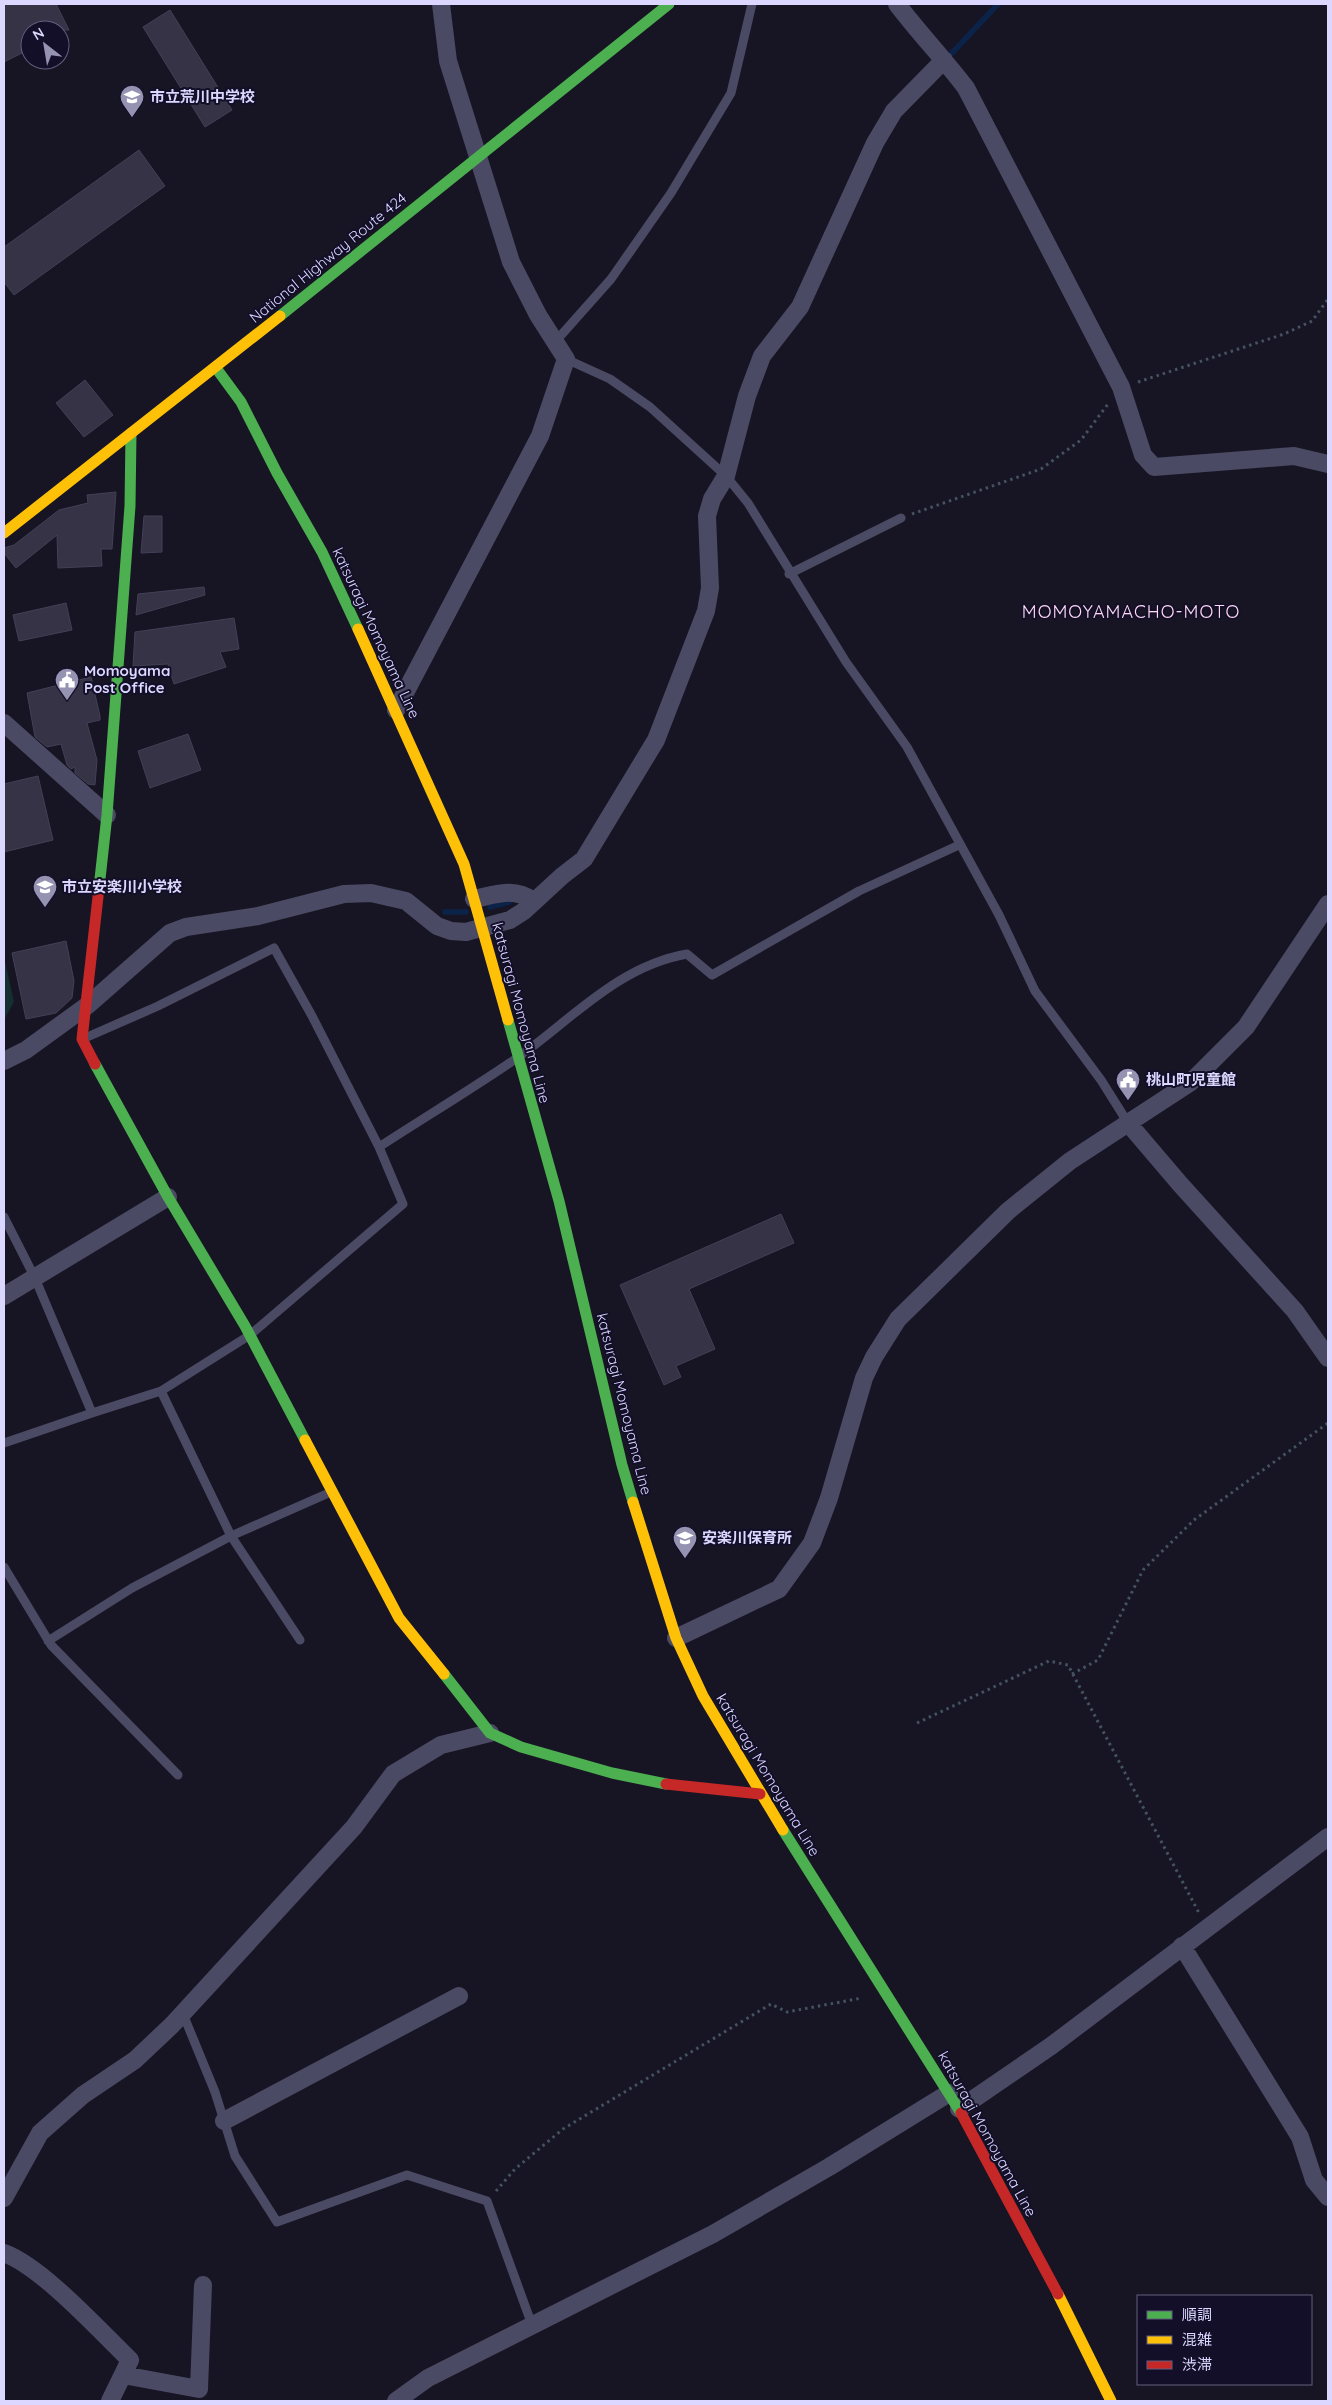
<svg xmlns="http://www.w3.org/2000/svg" width="1332" height="2405" font-family="Quicksand,'Noto Sans JP',sans-serif">
	<style>
		.green { fill: #132f30 }
		.lines { fill: none; stroke-linecap: round; stroke-linejoin: round }
		.stream { stroke: #0b2349; stroke-width: 5.5 }
		.building { fill: #353345; stroke: #434057 }
		.path { stroke: #445262; stroke-width: 3; stroke-dasharray: 2.5 4; stroke-linecap: butt }
		.lane { stroke: #4a4a64; stroke-width: 9 }
		.street { stroke: #4a4a64; stroke-width: 18 }
		.fast { stroke: #4caf50; stroke-width: 11 }
		.slow { stroke: #ffc107; stroke-width: 11 }
		.jam { stroke: #c62828; stroke-width: 11 }
		.labels { text-anchor: middle; stroke-width: 4; stroke-linejoin: round; paint-order: stroke }
		.poi-label { font-size: 15px; font-weight: bold; fill: #dbd7ff; stroke: #130f29; text-anchor: start }
		.street-label { font-size: 15px; fill: #dbd7ff; stroke: #130f29 }
		.quarter-label { font-size: 18px; letter-spacing: 1px; fill: #ffd9f2; stroke: #130f29 }
	</style>
	<rect width="100%" height="100%" fill="#171523"/>
	<!-- green -->
	<path class="green" d="M4,957L14,1002L4,1020Z"/>
	<g class="lines">
		<!-- stream -->
		<path class="stream" d="M952,53L998,4
			M490,907L509,902
			M445,912H466"/>
	</g>
	<!-- building -->
	<path class="building" d="M4,4H56L69,30H30V49L4,62Z
		M170,10L232,110L205,127L143,27Z
		M139,150L165,186L14,295L4,282V247Z
		M85,380L113,415L84,437L56,403Z
		M116,492L112,549H101L102,566L58,568L57,535L16,568L4,553V548L14,545L59,510L88,503L87,495Z
		M144,516H162V552L141,553Z
		M204,587L205,595L136,615L138,594Z
		M66,603L72,630L19,641L13,615Z
		M234,618L239,649L220,652L226,667L174,684L168,664L133,666L135,632Z
		M91,677L100,716V720L87,723L97,760L95,785L88,784L75,773V767L71,769L67,765L61,744L47,747L35,737L27,693Z
		M188,734L201,770L150,788L138,751Z
		M38,776L53,840L4,852V784Z
		M66,941L74,981L72,998L56,1013L26,1019L12,953Z
		M781,1214L794,1243L689,1289L715,1349L676,1366L681,1377L664,1385L620,1285Z"/>
	<g class="lines">
		<!-- path -->
		<path class="path" d="M1138,382L1284,334L1312,321L1328,299
			M912,514L1041,469L1081,440L1108,404
			M1072,1674L1098,1660L1143,1570L1194,1520L1328,1423
			M917,1723L1049,1661L1068,1665L1199,1913
			M496,2191L515,2169L563,2129L771,2004L787,2012L862,1998"/>
		<!-- lane -->
		<path class="lane" d="M555,342L611,279L671,193L731,93L752,4
			M566,359L610,379L650,407L726,476L748,503L846,662L907,747L999,915L1035,991L1101,1080L1128,1123
			M789,574L901,518
			M85,1038L158,1006L274,948L312,1016L379,1147C425,1117 472,1089 517,1058C571,1020 618,966 687,954L712,975L859,891L959,845
			M4,1217L35,1278L92,1413L161,1391L250,1335L403,1204L379,1147
			M161,1391L231,1536L300,1640
			M4,1443L92,1413
			M4,1567L51,1645L178,1775
			M48,1641L132,1588L231,1536L331,1492
			M183,2014L215,2092L235,2156L277,2222L407,2175L487,2201L532,2325"/>
		<!-- street -->
		<path class="street" d="M897,4C919,33 944,59 966,88L1121,387L1143,455L1154,467L1294,456L1328,464
			M396,710L540,436L566,359L538,315L511,262L448,61L441,4
			M4,723L107,815
			M474,899C498,894 513,887 534,901
			M4,1061L26,1050L88,1005L170,933L186,927L258,916L344,894L371,893L406,901L437,926L451,931L466,932L510,920L524,911L562,876L584,859L656,740L706,611L710,588L707,516L712,499L726,476L747,396L762,356L800,307L875,143L894,111L944,60
			M1128,1123L1180,1184L1295,1311L1328,1358
			M4,1296L168,1197
			M676,1638L779,1589L812,1543L829,1498L864,1378L874,1357L898,1319L1008,1211L1070,1161L1191,1082L1246,1027L1328,904
			M1182,1946L1300,2137L1314,2180L1328,2197
			M959,2109L1051,2046L1328,1837
			M224,2121L459,1996
			M4,2198L40,2133L83,2095L135,2060L172,2025L354,1827L393,1774L441,1745L490,1733
			M4,2253C42,2267 99,2330 130,2360L110,2401
			M123,2375L199,2389L203,2285
			M396,2401L428,2378L713,2234L829,2167L949,2093"/>
		<!-- fast -->
		<path class="fast" d="M280,316L669,4
			M216,368L241,402L277,473L322,552L358,629
			M99,888L107,815L130,506L131,433
			M508,1020L559,1201L622,1465L633,1502
			M95,1064L168,1197L245,1326L305,1440
			M444,1674L490,1733L521,1747L612,1773L666,1784
			M783,1830L961,2113"/>
		<!-- slow -->
		<path class="slow" d="M4,533L280,316
			M358,629L464,864L508,1020
			M305,1440L399,1618L444,1674
			M633,1502L676,1638L703,1696L783,1830
			M1058,2294L1111,2401"/>
		<!-- jam -->
		<path class="jam" d="M95,1064L82,1039L99,888
			M666,1784L760,1794
			M961,2113L1058,2294"/>
	</g>
	<!-- icons -->
	<defs>
		<symbol id="school-pin" viewBox="-11 -11 22 30"><path d="M0 17L-7.5 6A9.5 9.5 0 1 1 7.5 6Z" fill="#9693b2" stroke="#130f29"/><path d="M0-5L7-2L0 1L-7-2ZM-4 1L0 2.5L4 1V4Q0 6-4 4Z" fill="#fff"/></symbol>
		<symbol id="civic-pin" viewBox="-11 -11 22 30"><path d="M0 17L-7.5 6A9.5 9.5 0 1 1 7.5 6Z" fill="#9693b2" stroke="#130f29"/><path d="M-.6-6.5H3V-4.5H.6V-3L4-1V1h2V6H-6V1h2V-1L-.6-3ZM-1.2 2.5V6h2.4V2.5Z" fill="#fff"/></symbol>
	</defs>
	<g fill-rule="evenodd">
		<use href="#school-pin" x="118" y="83" width="28" height="38"/>
		<use href="#civic-pin" x="53" y="666" width="28" height="38"/>
		<use href="#school-pin" x="31" y="873" width="28" height="38"/>
		<use href="#civic-pin" x="1114" y="1066" width="28" height="38"/>
		<use href="#school-pin" x="671" y="1524" width="28" height="38"/>
	</g>
	<g class="labels">
		<!-- poi labels -->
		<g class="poi-label">
			<text x="150" y="102">市立荒川中学校</text>
			<text x="84" y="676">Momoyama<tspan x="84" dy="17">Post Office</tspan></text>
			<text x="62" y="892">市立安楽川小学校</text>
			<text x="1146" y="1085">桃山町児童館</text>
			<text x="702" y="1543">安楽川保育所</text>
		</g>
		<!-- street labels -->
		<g class="street-label">
			<text transform="translate(328 258) rotate(-39)" y="5">National Highway Route 424</text>
			<text transform="translate(376 633) rotate(65)" y="5">katsuragi Momoyama Line</text>
			<text transform="translate(521 1013) rotate(75)" y="5">katsuragi Momoyama Line</text>
			<text transform="translate(624 1404) rotate(76)" y="5">katsuragi Momoyama Line</text>
			<text transform="translate(768 1775) rotate(59)" y="5">katsuragi Momoyama Line</text>
			<text transform="translate(987 2134) rotate(61)" y="5">katsuragi Momoyama Line</text>
		</g>
		<!-- quarter labels -->
		<g class="quarter-label">
			<text x="1131" y="618">MOMOYAMACHO-MOTO</text>
		</g>
	</g>
	<!-- border -->
	<rect width="1332" height="2405" fill="none" stroke="#dbd7ff" stroke-width="10"/>
	<!-- legend -->
	<rect x="1137" y="2295" width="175" height="90" fill="#130f29" stroke="#635f7f"/>
	<rect x="1147" y="2311" width="25" height="8" fill="#4caf50" stroke="#635f7f"/>
	<text x="1182" y="2320" font-size="15" fill="#dbd7ff">順調</text>
	<rect x="1147" y="2336" width="25" height="8" fill="#ffc107" stroke="#635f7f"/>
	<text x="1182" y="2345" font-size="15" fill="#dbd7ff">混雑</text>
	<rect x="1147" y="2361" width="25" height="8" fill="#c62828" stroke="#635f7f"/>
	<text x="1182" y="2370" font-size="15" fill="#dbd7ff">渋滞</text>
	<!-- north arrow -->
	<g transform="translate(45 45) rotate(329)"><circle r="24" fill="#130f29" stroke="#635f7f"/>
	<path d="M0-4L9 19L0 12L-9 19Z" fill="#9693b2"/>
	<text y="-8" font-size="14" font-weight="bold" text-anchor="middle" fill="#dbd7ff">N</text>
	</g>
</svg>
